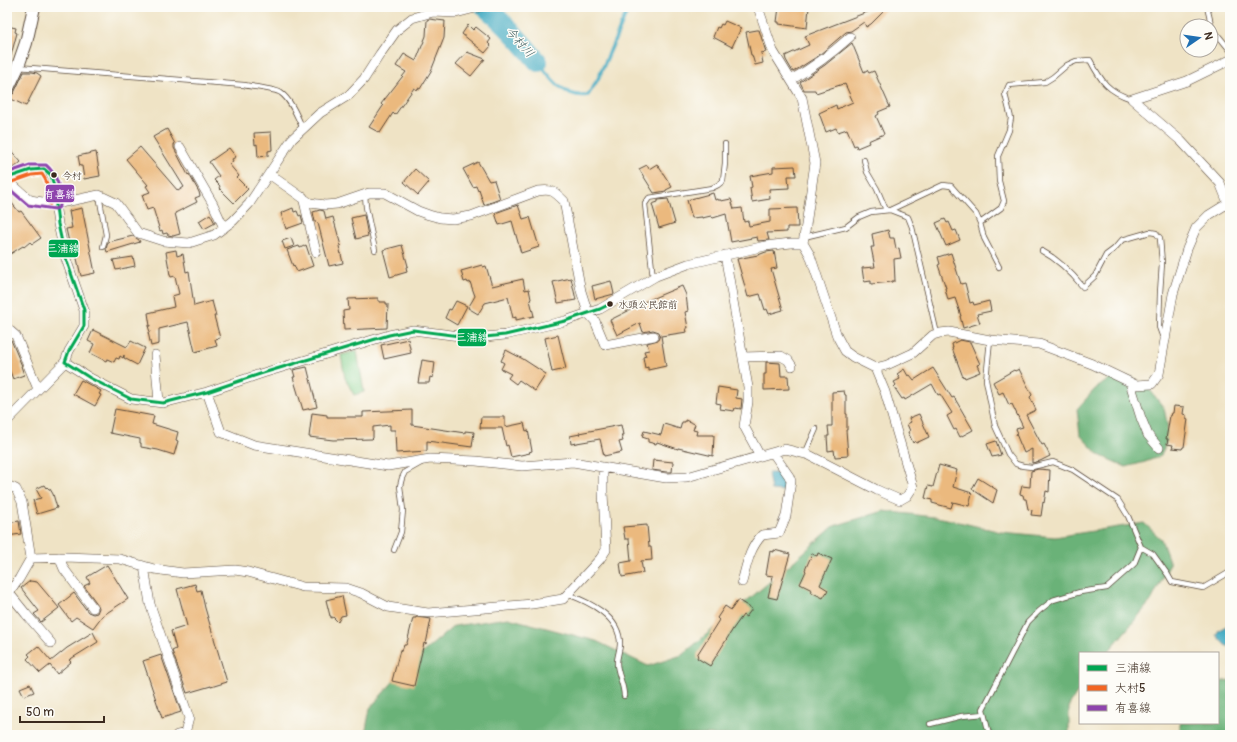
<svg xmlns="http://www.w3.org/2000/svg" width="1237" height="742" font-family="Pangolin,'Klee One',sans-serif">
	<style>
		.green { fill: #84d08d; stroke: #607d56 }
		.forest { fill: #6bb278; stroke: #536e4b }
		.water { fill: #44acc3; stroke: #406b70 }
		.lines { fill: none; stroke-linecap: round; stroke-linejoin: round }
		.stream { stroke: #44acc3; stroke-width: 3.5 }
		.river { stroke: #44acc3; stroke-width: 20 }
		.building { fill: #ebb97e }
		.lane-casing { stroke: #564637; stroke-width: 6 }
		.street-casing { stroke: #564637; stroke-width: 10 }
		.secondary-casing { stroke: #564637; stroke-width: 14 }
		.lane { stroke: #fff; stroke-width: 4.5 }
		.street { stroke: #fff; stroke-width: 9 }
		.secondary { stroke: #fff; stroke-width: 12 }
		.bus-1-casing { stroke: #fdfcf7; stroke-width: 6 }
		.bus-2-casing { stroke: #fdfcf7; stroke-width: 6 }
		.bus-3-casing { stroke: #fdfcf7; stroke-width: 6 }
		.bus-1 { stroke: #00a651; stroke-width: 3 }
		.bus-2 { stroke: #f26522; stroke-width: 3 }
		.bus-3 { stroke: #8e44ad; stroke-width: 3 }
		.bus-dot { fill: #3b2a1e; stroke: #fdfcf7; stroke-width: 1.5 }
		.labels { text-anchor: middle; stroke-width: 3; stroke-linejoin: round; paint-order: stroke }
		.bus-label { font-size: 10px; fill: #3b2a1e; stroke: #fdfcf7; text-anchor: start }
		.water-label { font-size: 12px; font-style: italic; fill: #3f5e60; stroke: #fdfcf7 }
		.line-badge { stroke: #fdfcf7; stroke-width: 1.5 }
		.badge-label { font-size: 11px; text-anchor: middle; font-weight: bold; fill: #fff }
	</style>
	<rect width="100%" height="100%" fill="#fdfcf7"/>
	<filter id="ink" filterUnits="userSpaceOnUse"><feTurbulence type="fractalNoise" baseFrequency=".025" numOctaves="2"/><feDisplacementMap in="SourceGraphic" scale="8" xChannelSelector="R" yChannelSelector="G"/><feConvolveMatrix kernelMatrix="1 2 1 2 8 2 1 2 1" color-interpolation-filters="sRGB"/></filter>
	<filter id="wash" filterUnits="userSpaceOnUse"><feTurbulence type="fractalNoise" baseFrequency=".012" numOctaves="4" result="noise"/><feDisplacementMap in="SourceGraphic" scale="16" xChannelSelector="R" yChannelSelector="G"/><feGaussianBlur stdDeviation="0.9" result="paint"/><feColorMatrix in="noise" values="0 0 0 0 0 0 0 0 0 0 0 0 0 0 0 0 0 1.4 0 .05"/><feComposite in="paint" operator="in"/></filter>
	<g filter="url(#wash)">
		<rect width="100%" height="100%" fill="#efe3c5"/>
		<!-- green -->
		<path class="green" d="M357,351L364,392L354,395L345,378L341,355Z"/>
		<!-- forest -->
		<path class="forest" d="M1132,377L1150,390L1164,408L1169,434L1161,456L1145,462L1126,467L1099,455L1080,435L1077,409L1095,389L1111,378Z
			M884,511L942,518L1001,532L1055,537L1144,523L1161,539L1170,564L1151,601L1107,653H1080V689L1069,705V735H365L370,708L407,666L454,626L508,618L596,641L648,666L682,655L779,574L834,526Z
			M1230,680V735H1180V723H1218V682Z"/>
		<!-- water -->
		<path class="water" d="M768,473H779L784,480V491L771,490Z
			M1230,624V647L1225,645L1216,635L1219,630Z"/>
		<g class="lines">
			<!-- stream -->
			<path class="stream" d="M538,62C551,78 564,99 588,95L598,79L629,7"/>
			<!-- river -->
			<path class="river" d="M485,7C506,24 521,41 538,62"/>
		</g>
		<g id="blocks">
			<!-- building -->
			<path class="building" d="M779,7H809L807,28L779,24V22H777Z
				M880,7L881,9L888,7L871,24L866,27L864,22L851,31L846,32L818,56L793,72L786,60L785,56L809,45L805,36Z
				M429,19L445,21L444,38L431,71L420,89L418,88L417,90L414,88L395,115L393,113L380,133L369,127L383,106L381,104L406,72L396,66L404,54L416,61L426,36L427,20Z
				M725,21L741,28L732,47L713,37L717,27L719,28L721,24L723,25Z
				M468,25L473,30L476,27L491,39L488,43L491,46L485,53L462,34Z
				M7,26L16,28L15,32L17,33L10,59H7Z
				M757,30H759L766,52L761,53L763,63L755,65L752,55H751L746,32Z
				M852,43L864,72L867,70L869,73L874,71L890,107L878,112L879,114L876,116L884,134L868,141L869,143L857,148L856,145L854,146L847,129L838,132L836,128L826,132L819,113L836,105L837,109L853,102L845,84L843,85V84L816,93L815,90H804L800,82L825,65Z
				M467,52L485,59L471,76L456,64Z
				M24,72H32L37,73L41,76L26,106L9,98L14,93Z
				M167,129L175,144H174V148L188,175L189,174L199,192L200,196L195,198L197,202L175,213L180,234L173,236L168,235L167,233L163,234L162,230L160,231L153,208L147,210L142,195L150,192L146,186L148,185L126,159L140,147L178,191L184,187L153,137Z
				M271,132L272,150L268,151V156L258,157L257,144L255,145L254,133Z
				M7,146L21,162L14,168L12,166L7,171Z
				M229,148L236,157L232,159L233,161L229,164L239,176L237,178L248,189L234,203L219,188L220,186L214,180L219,176L209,162Z
				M96,152L100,176L84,179L82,166H80L78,156Z
				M478,162L489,181L494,180L500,199L484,205L479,190L478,191L476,186L473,187L463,169Z
				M657,164L672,187L666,190V191L654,193L639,169L647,165L649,169Z
				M795,166L796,176H788L789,188L769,189L770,199L752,202L750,188L752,187L750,176L773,172V167Z
				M415,169L429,182L418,195L404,182Z
				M713,193L715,200L718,199V200H721V201L731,199L734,209L742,208L744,222L748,221L749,226L770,222V209L797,208L798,227H787V232L767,233L769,240L758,241L757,237L731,242L726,214L713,218L711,216L702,218V217L692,218L687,200Z
				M7,197L19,212L21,211L41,238L32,244L30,242L24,247L23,246L7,256Z
				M668,199L675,223L659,228L652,204L658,202V200Z
				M518,205L523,219L530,217L539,247L521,253L512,221L499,225L495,213Z
				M82,208L95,273L81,276L73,241L69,242L66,229L72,228L69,211Z
				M293,208L294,212L297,211L299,216L301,215L303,223L286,229L281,213Z
				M320,210L324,211L326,219L333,217L341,246H339L343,263L329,266L318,223L315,222L313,212Z
				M210,214L215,223L204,229L199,221Z
				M364,215L368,236L356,239L351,218Z
				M945,219L947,223L949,222L953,231L956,230L960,240L946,246L936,223Z
				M888,230L890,238H894L896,249L899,248L901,258L894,259L895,281H892V282L871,284V281L864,282L862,268L875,267L871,247H874L872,234Z
				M133,236L139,240L140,242L107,252L106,249L108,242Z
				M291,238L294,246L285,249L282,241Z
				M306,245L313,266L297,272L294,265L293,266L287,250L299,246L300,248Z
				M402,245L408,266L406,267L407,272L390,277L383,250Z
				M176,250L177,256L183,254L186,272L189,271L194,306L212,301L216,316H214L220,338L215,339L217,346L195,352L188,322L159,329V344L151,346L148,332H150L148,326H150L148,313L174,307L172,296L179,294L175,276L171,277L170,275L166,252Z
				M774,251L777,268L771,269L783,310L769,314L767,309L765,310L760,294L748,297L737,259L758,255L766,252Z
				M951,253L961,284L965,283L970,303L973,302L974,305L989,301L991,311L977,314L980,323L963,328L960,316H961L955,298L948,300L945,288H946L938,265L940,264L938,257Z
				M133,257L135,266L116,270L113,260Z
				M482,265L483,267L486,266L492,286L523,279L525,290L529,289L531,299L530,300L534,316L516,320V317L513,318L508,297L485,303L478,314L468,308L475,296L470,282L468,283L467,281L464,282L461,271Z
				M571,278L576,300L558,303L553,282Z
				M611,281L614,294L595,299L592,286Z
				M682,286L686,295L688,311L685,312L688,328H686L687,332L661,336L666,366L648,370V367L645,368L643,357L646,356L644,351L649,350L647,343L658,340L660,335L659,332L653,330L643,332L640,323L617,335L610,320L632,309V307Z
				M378,298V301H380V302H386V304H388L387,328L344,330L343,311L349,310L348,299Z
				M456,301L467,306L457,325L445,318L449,309L451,310Z
				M93,330L127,347L131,341L145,348L137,365L124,358V355L123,358L120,356L119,359L116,358L114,362L107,359L106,361L90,353L94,344L88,341Z
				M558,335L566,369L552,372L545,338Z
				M7,336L11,340L22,366H21L24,375L13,379L7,364Z
				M408,339L411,353L384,359L381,345Z
				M960,340L970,342L980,364L977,365L980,372L965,378L964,376L963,377L952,348H953L952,344Z
				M506,350L523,359L546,374L535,391L519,380L516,384L508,378L511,374L501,369L504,363L501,361Z
				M422,360L435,362L433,378L430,377L429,383H418Z
				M766,362L780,363L781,376H788L789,389L764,390V374H766Z
				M307,367L317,407L303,410L293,377H295L293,370Z
				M933,368L952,398L954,397L973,430L960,437L956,429L954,430L947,416L952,413L940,394L938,395L932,384L905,400L904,398L902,399L894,387L896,385L894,382L900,379L897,374L904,369L908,376L910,375L914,380Z
				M1019,369L1032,395L1030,397L1036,410L1026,415L1042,445L1044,444L1050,456L1040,461L1032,463V449L1024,453L1016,434L1018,433L1016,429L1023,427L1012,404L1009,405L1003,392L999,394L993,382L1014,370L1015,371Z
				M81,380L101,391L99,394L101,395L95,406L73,394Z
				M718,387L737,390L736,398L742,399L741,409L735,408L734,411L720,409L721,404L716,403Z
				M844,391L845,395H846V414H847V430H846L848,456L835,457L834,450L828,451L827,436H829L828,426H832V392Z
				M1174,406L1184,407L1183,414L1186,415V418L1188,419L1184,447H1183L1182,449L1172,448L1173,445L1167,444L1168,439H1166L1170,416H1171L1172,413H1173Z
				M115,409L154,416L152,424L178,432L176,440L178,441L174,455L158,450L141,447V443H140V439L110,433Z
				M412,410V425L465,433V431L474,432L472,447L427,441V451L396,453L395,430H390V425L373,427V438L372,439L333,440L309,437L312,413L327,415V417H363V412Z
				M919,414L929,437L916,443L915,441L913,443L908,432L910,431L907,424L911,422L909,418Z
				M481,417H505V427L524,423L526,431L528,430L532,451L529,452L530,453L511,457L508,445L506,446L502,428H480Z
				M685,420L695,424L693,430L697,431L696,435H714L713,456L678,448V449L657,442L656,444L648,442V439L642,437L644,431L661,435L664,424L680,429L682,422H685Z
				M621,425L623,435H621L623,441L619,442L622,452L604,456L600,439L571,444L570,436L580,434L579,433Z
				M996,441L1001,455L992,457L987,444Z
				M653,460L673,462L672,472H666L652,470Z
				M939,465L957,470L953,487L972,493L969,506L953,502L951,508L932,503V500L925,498L928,486L933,487Z
				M1038,469L1050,470L1049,492L1046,491L1044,503L1043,502L1041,516L1031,515L1032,510L1028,509L1026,499H1024L1023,495L1020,494L1022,486L1030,487L1031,471Z
				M978,478L997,490L993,503L972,489Z
				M44,485L46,488L47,487L49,489H50L53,494L57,508L37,514L33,500L41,498L36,489Z
				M19,521L21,534L7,536V523Z
				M647,525L649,547H651L652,560L641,561L643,573L622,577L620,563L631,561L629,539H625L623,527Z
				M774,550L790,554L777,599L768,597L773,576L766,575L770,551L774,552Z
				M818,553L832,559L820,585L828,590L823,598L811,592L812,590L800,584L806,571L805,570L812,554L817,556Z
				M107,565L128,599L102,616L93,628L76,617L71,621L59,605L74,593L88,612L93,614L97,613L99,608L98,605L84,586L90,583L87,577Z
				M30,581L37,582L59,608L41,622L34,614L39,611L21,588Z
				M195,584L197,591L201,590L205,608L227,682L211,687V686L187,693L172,651L176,649L171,631L187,626L177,589Z
				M342,596L346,615L341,616L338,622L333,617L331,618V616H330L326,600Z
				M738,600L752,609L746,617L743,615L733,629L710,666L697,658L698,656L697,655L719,620L717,618L725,606L731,610Z
				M416,617L431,619L426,644L424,643L414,686L392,681L400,650L402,651L404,645H406L407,643L413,618H416Z
				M93,632L98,642L69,660L71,662L57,674L50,665L40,673L27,659L30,656L28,654L38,646L51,661L67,648Z
				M161,655L181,712L162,718L143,661Z
				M30,684L34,692L24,696L20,688Z"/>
		</g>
	</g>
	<g filter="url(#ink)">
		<use href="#blocks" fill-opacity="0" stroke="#564637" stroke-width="1"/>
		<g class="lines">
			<defs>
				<path id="lane" d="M1207,7L1212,28L1230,50
					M18,67L244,85C252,87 276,89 281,93C291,100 298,118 303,129
					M864,160L867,172L877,189L886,210
					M7,178L31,170L44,169C55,179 54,190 55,204
					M99,195L106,235L103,247
					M365,195L366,207L375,250
					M890,210L908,217L912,227L937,334
					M980,223L984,238L999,267
					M804,237L846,227L859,217L871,212L890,210L943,185L951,186L976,214L980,223L1001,208L1004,201L999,181L998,156L1009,130L1011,118L1005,94L1009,85L1045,82L1053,77L1067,65L1076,61L1090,60C1101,81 1108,92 1132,99
					M1042,251C1059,260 1071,272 1083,287L1095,276L1106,255L1114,249L1122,240L1150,232L1156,233L1160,238L1162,263L1160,293L1159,327L1163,338
					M653,278L645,204L649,198L712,188L718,185L723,181L725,163V144
					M990,340L986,380L995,426L1008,454L1016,464L1023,466L1032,467L1053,462L1073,470L1118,500L1128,516L1141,547L1153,554L1168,575L1172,582L1203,588L1230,572
					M805,454L816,429
					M394,550L401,532L403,510L400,486L402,478L405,472L421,463
					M567,594C589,602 620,616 620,644C620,650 617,656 617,663C617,673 624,684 624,696
					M930,724L962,716L984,714
					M990,735L988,730L983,709L1028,622L1039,611L1053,600L1080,592L1107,588L1134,564L1141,547"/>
				<path id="street" d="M758,7L773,51L802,98L815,163L806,225L803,243L810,255L837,336L845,351L853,357L875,368L887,365L913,353L933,335L940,333L949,332L990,340L1039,344L1092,364L1136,385L1152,384L1159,374L1173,294L1187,249L1196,228L1209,215L1230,202
					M791,80C812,68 831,54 850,37
					M180,147L213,204L224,228
					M269,174L310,203L325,205L337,204L369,193H385L418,211L429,215L440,218L453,219L471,216L538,191C552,189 554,191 564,201L581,291L588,313L595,321L605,345L654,336
					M7,180L30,200L55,204L99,195L116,203L138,233L163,241L189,243L214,235L233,221L249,204L292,139L320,113L349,95L364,79L380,54L397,30L412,18L433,12L456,13L479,7
					M303,197L316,252
					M1228,203L1220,183L1181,141L1132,99L1187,81L1230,60
					M725,255L748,387V402L744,426L760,456
					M7,328L16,336L38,389
					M155,355L159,402
					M743,357L781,356L788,360L792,366
					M65,362L90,378L131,399L163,403L207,392L263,373L389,335L413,330L475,338L505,335L565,321L600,309L656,276L688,264L765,246L791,243H803
					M1130,383L1141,418L1148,435L1159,448
					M207,392L221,432L254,445L388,466L430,459L476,461L522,466L573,462L666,478L687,477L785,449L809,455L877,490L900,500L907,496L913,487L885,392L875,368
					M7,421L65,362L69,351L84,326V310L65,256L58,224L55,204
					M7,485L16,489L22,502L31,558L19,579L7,596
					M59,557L64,569L93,608
					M31,558L65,557L120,559L154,569L183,573L235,570L248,572L303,587L346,588L361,593L388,607L428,613L532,604L563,599L600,559L606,550L603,493V468
					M144,566L150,604L189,718L185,733L177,735
					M742,582C747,564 749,549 762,535L779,533L786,516L791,481L789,476L773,453
					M9,593L26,614L51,643"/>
				<path id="secondary" d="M7,90L17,69L26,43L34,7"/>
			</defs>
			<!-- lane casing -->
			<use href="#lane" class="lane-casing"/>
			<!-- street casing -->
			<use href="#street" class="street-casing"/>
			<!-- secondary casing -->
			<use href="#secondary" class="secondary-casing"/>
			<!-- lane -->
			<use href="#lane" class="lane"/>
			<!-- street -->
			<use href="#street" class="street"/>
			<!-- secondary -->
			<use href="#secondary" class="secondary"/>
			<defs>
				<path id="bus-1" d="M7,178L31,170L44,169L51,175L54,187L58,224L65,256L84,310V326L69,351L65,362
					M65,362L90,378L131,399L163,403L207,392L263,373L389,335L413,330L475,338L505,335L565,321L600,309L610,304"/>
				<path id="bus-2" d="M9,183L32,175L42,174C49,183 49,193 50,204"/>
				<path id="bus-3" d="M7,173L30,165H46C58,175 61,190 60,206L58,208L55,209L28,205L7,187"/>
			</defs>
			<!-- bus-1 casing -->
			<use href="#bus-1" class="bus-1-casing"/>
			<!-- bus-2 casing -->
			<use href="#bus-2" class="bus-2-casing"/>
			<!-- bus-3 casing -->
			<use href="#bus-3" class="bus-3-casing"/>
			<!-- bus-1 -->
			<use href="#bus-1" class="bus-1"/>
			<!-- bus-2 -->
			<use href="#bus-2" class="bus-2"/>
			<!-- bus-3 -->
			<use href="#bus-3" class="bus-3"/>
		</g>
	</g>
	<!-- markers -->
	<g class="bus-dot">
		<circle cx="54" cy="175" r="3.5"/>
		<circle cx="610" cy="304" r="3.5"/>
	</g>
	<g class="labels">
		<!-- bus labels -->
		<g class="bus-label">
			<text x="62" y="179">今村</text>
			<text x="618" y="308">水頭公民館前</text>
		</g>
		<!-- water labels -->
		<g class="water-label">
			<text transform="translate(520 42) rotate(48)" y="4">今村川</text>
		</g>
	</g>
	<g class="line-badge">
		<rect x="45" y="184" width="30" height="19" rx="4" fill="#8e44ad"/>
		<rect x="48" y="239" width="31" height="19" rx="4" fill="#00a651"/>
		<rect x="457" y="328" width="30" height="19" rx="4" fill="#00a651"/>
	</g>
	<g class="badge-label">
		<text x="60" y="198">有喜線</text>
		<text x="63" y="252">三浦線</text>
		<text x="472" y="341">三浦線</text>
	</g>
	<!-- margin -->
	<rect width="1237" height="742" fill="none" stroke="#fdfcf7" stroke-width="24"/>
	<!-- legend -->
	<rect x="1079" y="652" width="140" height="72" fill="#fdfcf7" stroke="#afa8a0"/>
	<rect x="1087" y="665" width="20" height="6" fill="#00a651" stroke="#afa8a0"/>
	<text x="1115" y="672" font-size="12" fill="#3b2a1e">三浦線</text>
	<rect x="1087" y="685" width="20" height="6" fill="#f26522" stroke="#afa8a0"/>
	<text x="1115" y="692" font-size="12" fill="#3b2a1e">大村5</text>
	<rect x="1087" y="705" width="20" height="6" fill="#8e44ad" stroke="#afa8a0"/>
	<text x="1115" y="712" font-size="12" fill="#3b2a1e">有喜線</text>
	<!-- north arrow -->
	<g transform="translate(1199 38) rotate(77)"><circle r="19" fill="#fdfcf7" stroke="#afa8a0"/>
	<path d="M0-3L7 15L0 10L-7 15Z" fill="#1f6fb2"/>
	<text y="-6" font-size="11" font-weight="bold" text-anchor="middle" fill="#3b2a1e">N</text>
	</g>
	<!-- scale -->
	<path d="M20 716v6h84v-6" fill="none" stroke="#3b2a1e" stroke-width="2"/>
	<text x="26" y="716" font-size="12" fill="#3b2a1e" stroke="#fdfcf7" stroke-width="3" paint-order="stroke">50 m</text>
</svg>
